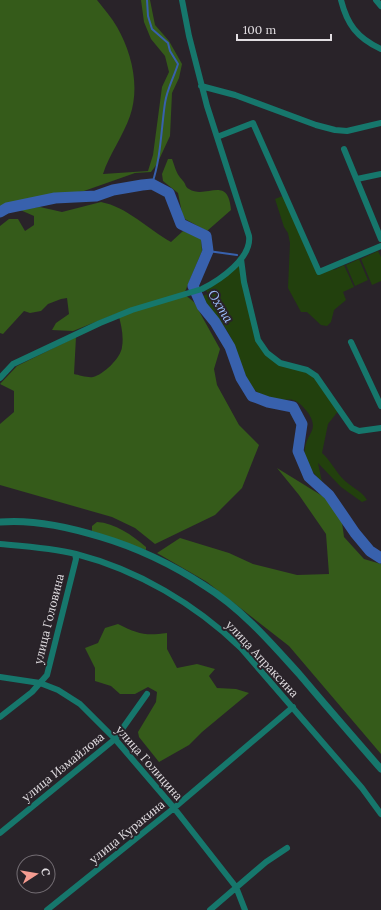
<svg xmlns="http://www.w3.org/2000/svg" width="381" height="910" font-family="Lora,serif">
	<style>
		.green { fill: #22400d }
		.forest { fill: #355b1a }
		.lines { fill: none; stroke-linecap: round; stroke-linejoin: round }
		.stream { stroke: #3861ad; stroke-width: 2 }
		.river { stroke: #3861ad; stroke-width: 11 }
		.minor { stroke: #16776c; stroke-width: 6 }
		.tertiary { stroke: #16776c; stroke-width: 7 }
		.labels { text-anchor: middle; stroke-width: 4; stroke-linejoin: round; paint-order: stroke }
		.street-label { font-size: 12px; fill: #e1dde1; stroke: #292329 }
		.water-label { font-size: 13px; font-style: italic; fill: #9dc0fe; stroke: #292329 }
	</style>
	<rect width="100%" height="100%" fill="#292329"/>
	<!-- green -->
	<path class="green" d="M285,195L319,272L332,267L334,270L344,265L354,287L343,292L346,300L334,310L331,322L327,326L321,325L307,312H301L288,288L290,243L288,233L284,227L275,199Z
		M378,251L381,257V281L372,285L361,259Z
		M241,259L258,340L280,363L316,376L339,410L328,424L322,453C330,460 335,470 342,478C350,487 361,490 367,500L362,502L341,487L318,463L322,482C314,474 302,461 305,448C307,433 319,431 309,414C305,409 300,402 293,400C290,399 285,400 281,400C273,399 262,397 256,391C246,384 236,348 230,336C223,322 210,310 202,296L208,294L206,290L210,289L209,287Z
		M359,259L368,280L355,286L346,265Z"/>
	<!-- forest -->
	<path class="forest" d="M0,0H97C104,9 112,18 117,27C132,53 140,87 130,116C123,136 109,155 103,174L148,171L153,155L162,87L169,72L165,56L151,39L144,22L141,0H150L155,25L169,41L182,64L179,78L172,93L170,136L157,164L151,172L135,173L84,191L8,203L0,207Z
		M168,159H172C174,164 176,172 179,176C180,178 182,179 183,181C186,184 185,187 189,189C206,200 228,174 231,210L207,231L185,219L182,213L178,193L163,181L162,174Z
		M101,202C127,207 148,229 171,242L183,231L201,238L202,251L184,294L194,302L220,349L214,369L217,385L239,425L259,445L242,488L215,515L155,544L135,528L112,517L0,485V424L14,412V391L0,384L17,366L76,337L74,374C79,375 88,378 93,377C103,375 121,358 122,347C124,336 121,324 118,313L73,331L52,330L56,323L69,314L67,298L61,299L48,304L41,311L30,313L24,311L3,334L0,333V226L9,219H18L25,231L34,225V216L18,209L40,207L62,212Z
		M277,468L324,497L341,515L344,537L364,559L381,564V754L289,646L207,582L157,553L180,538L229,553L253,564L297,575L329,574L326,534L299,495Z
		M97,522C115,523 132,535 146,547V550L92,531V526Z
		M118,624C138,634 145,636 167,633V649L177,668L197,664L215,669L209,676L217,688L236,689L249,693L202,732L189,745L159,762L139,737L138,732L156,702L157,692L148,687L135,694H120L111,686L95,681V668L85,648L98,643L105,628Z"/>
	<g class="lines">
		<!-- stream -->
		<path class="stream" d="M147,0L148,16L152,29L168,43L170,51L178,64C174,77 167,89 165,103C161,130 161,158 152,184
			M208,251L237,255"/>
		<!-- river -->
		<path class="river" d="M0,212L7,208L55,198L96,196L113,190L142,185L152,184L169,193L181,224L206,236L208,251L193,286L202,306L215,322L230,347L241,378L252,396L268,402L293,407L302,424L298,451L309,477L329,495L355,533L370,551L381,558"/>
		<!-- minor -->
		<path class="minor" d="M341,0C347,24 357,38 381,49
			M376,0L381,6
			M201,86L235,95L316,125L335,130L347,131L381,123
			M217,137L253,123L319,272L381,246
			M344,149L381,239
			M357,179L381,174
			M241,259L244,282L258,340L267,353L280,363L307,370L316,376L352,428L359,431L381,428
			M351,342L381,406
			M0,378L13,364L100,323L132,310L202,289C220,280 252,258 249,236L207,106L189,36L182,0
			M0,544C23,546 53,548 76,554C138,570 195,604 241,648L362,788L381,814
			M0,677L40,683L58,690L80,704L115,739L174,808L236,887L245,910
			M0,717L32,692L47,675L76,559L75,554
			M0,833L115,739L147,694
			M47,910L174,808L293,707
			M210,910L266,862L287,848"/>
		<!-- tertiary -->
		<path class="tertiary" d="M0,522C34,519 69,527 101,537C138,548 173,565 205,586C242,609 271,643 300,675C327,707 354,738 381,769"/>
	</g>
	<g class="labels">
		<!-- street labels -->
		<g class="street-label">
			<text transform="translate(49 619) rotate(-76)" y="4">улица Головина</text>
			<text transform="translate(262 659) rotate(47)" y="4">улица Апраксина</text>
			<text transform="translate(149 763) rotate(49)" y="4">улица Голицина</text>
			<text transform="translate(63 767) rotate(-39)" y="4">улица Измайлова</text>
			<text transform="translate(127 832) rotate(-39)" y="4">улица Куракина</text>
		</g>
		<!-- water labels -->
		<g class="water-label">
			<text transform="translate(221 306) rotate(59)" y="5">Охта</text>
		</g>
	</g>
	<!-- north arrow -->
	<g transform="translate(36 874) rotate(78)"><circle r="19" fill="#292329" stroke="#736d73"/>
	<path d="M0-3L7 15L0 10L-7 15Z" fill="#f59c91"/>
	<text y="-6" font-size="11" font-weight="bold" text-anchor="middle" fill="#e1dde1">С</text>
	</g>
	<!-- scale -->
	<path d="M237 34v6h94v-6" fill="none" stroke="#e1dde1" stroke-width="2"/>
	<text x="243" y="34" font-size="12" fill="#e1dde1" stroke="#292329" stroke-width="3" paint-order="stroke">100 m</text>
</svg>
